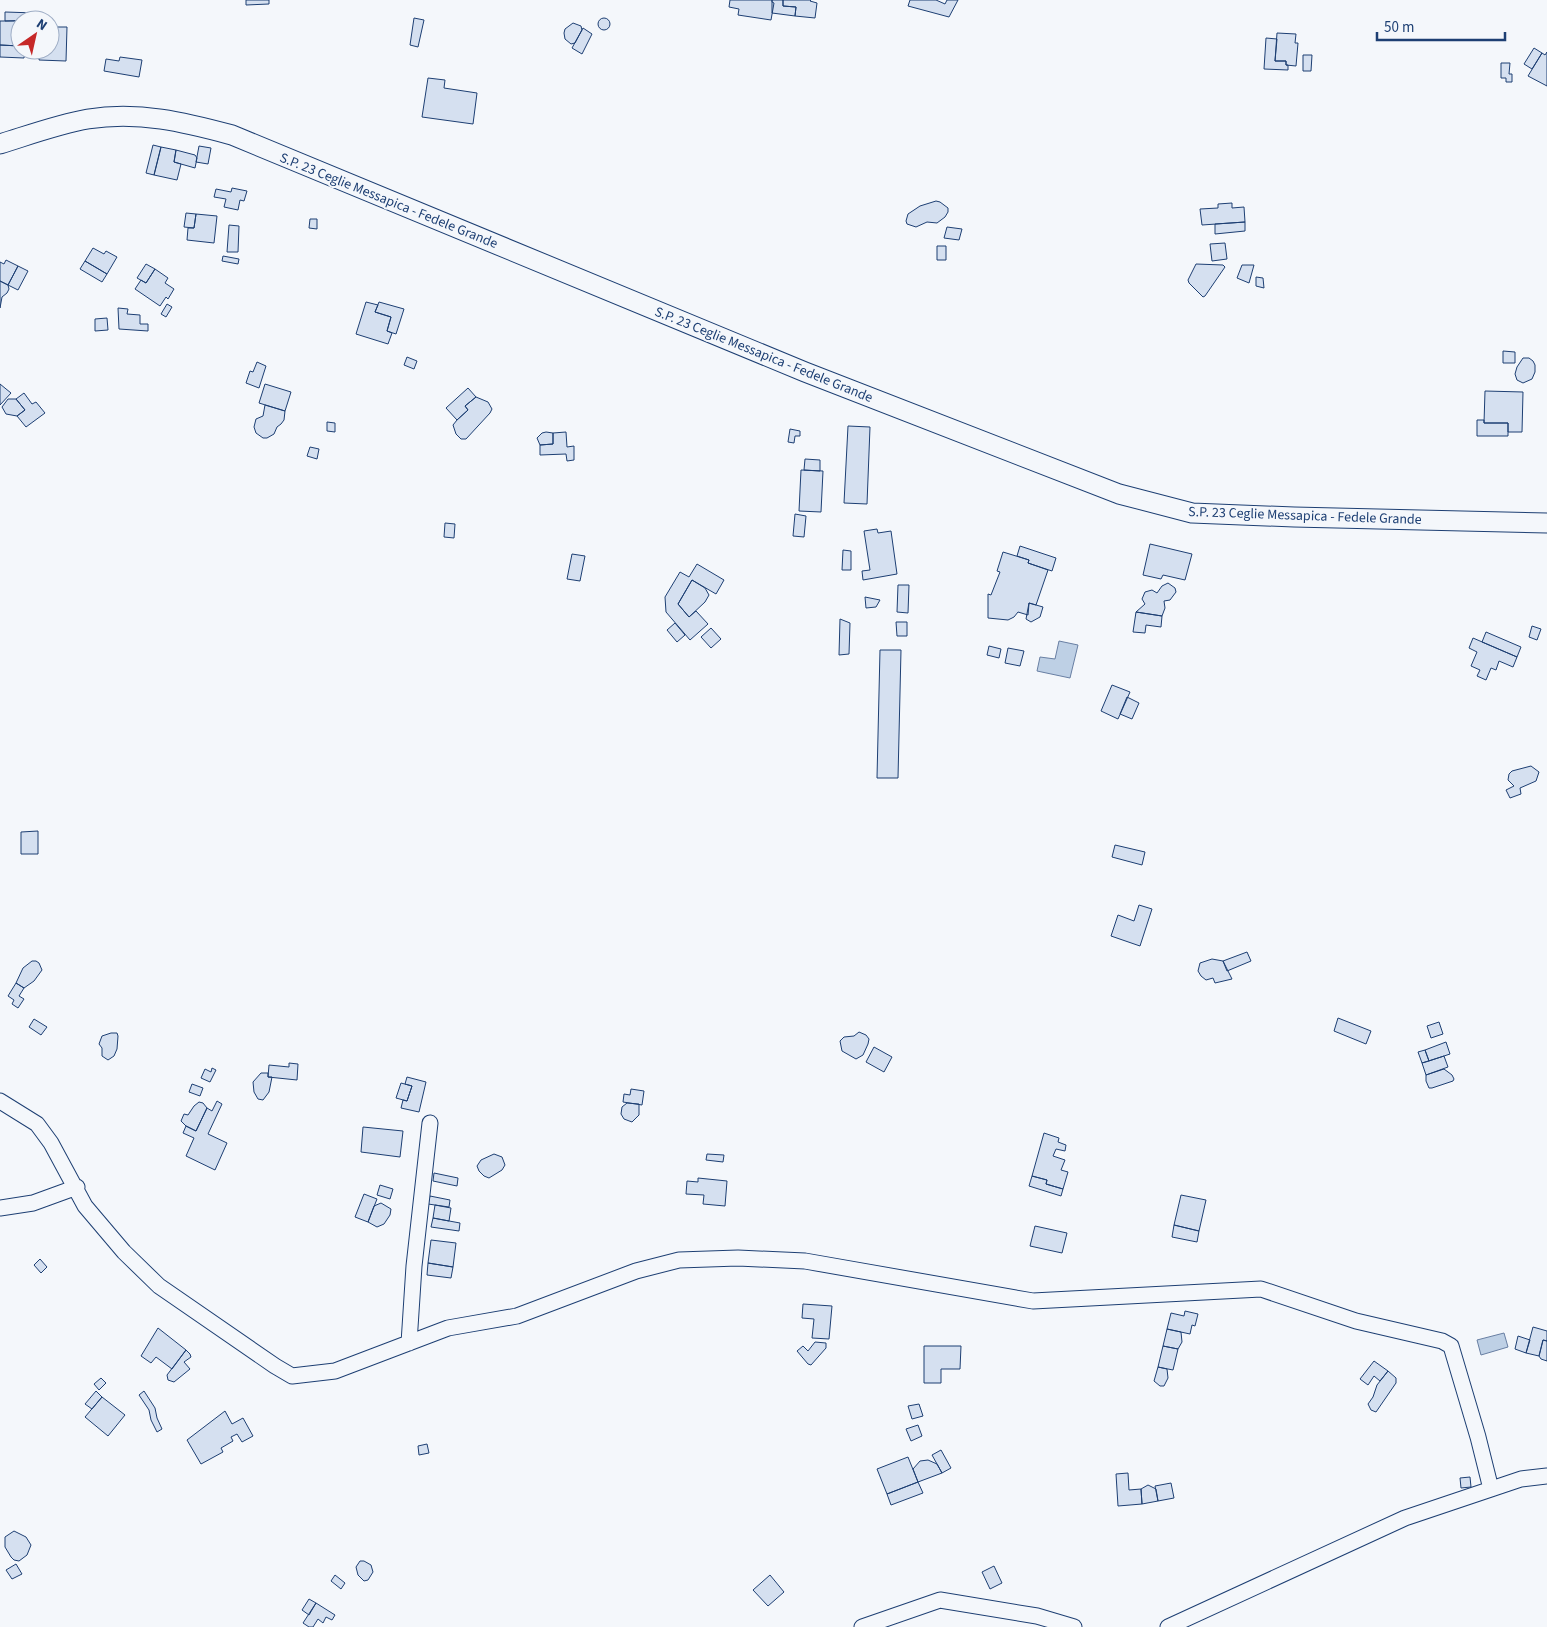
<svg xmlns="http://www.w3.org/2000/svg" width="1547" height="1627" font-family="'Source Sans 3',sans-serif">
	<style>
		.water { fill: #bed0e5; stroke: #687fa3 }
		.building { fill: #d5e0f0; stroke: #1d3f73 }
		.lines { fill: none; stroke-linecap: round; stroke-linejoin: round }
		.minor-casing { stroke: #1d3f73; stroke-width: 17 }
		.tertiary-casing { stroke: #1d3f73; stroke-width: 21 }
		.minor { stroke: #f4f7fb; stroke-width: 15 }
		.tertiary { stroke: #f4f7fb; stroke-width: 19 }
		.labels { text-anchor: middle; stroke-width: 4; stroke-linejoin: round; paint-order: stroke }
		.street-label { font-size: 14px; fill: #1d3f73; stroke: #f4f7fb }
	</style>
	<rect width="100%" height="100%" fill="#f4f7fb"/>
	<!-- water -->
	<path class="water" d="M1059,641L1078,645L1070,678L1037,671L1040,657L1055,659Z
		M1504,1333L1508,1347L1481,1355L1477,1340Z"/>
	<!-- building -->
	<path class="building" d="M246,0H269V4L246,5Z
		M730,0H772V2L774,3L771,20L738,15L739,9L729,7Z
		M772,0H783V6L796,7L795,16L772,13Z
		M783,0H811L810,1L817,3L815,18L795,16L796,7L783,6Z
		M910,0H936L945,4L947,0H958L949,17L908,6Z
		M5,12L36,13V20L5,21Z
		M598 24a6 6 0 1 1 12 0a6 6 0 1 1-12 0Z
		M414,18L424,20L418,47L410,45Z
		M0,21H20V46L0,45Z
		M573,23L581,26L582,30L575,43L571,44L565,39L564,33L565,29Z
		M50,27H67L66,61L39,60L40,50H50Z
		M583,28L592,34L582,54L572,48Z
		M1277,33L1296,34L1295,43H1298L1296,66L1286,65V61H1275Z
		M1266,38L1277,39L1275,61H1286V65H1288V70L1264,69Z
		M0,45L20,46V50H25L24,58L0,57Z
		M1534,48L1542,53L1532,69L1524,64Z
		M1547,52V86L1528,76L1542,53L1545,55Z
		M1303,55H1312L1311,71H1303Z
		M120,57L142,60L139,77L104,71L106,59L119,61Z
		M1501,63H1510L1509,74H1512V82H1506V78H1501Z
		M428,78L445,80L444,88L477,93L473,124L422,117Z
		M153,145L161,147L154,175L146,173Z
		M199,146L211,148L208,164L196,162Z
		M161,147L176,150L174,162L181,164L177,180L154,175Z
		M176,150L195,155L197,158L195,168L174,162Z
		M232,188L247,191L244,201L240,200L238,210L224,207L226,199L214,197L216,189L231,192Z
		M936,201L940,202L948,208V212L945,217L937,223L927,222L916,227L907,224L906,221L908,214L920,206Z
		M1232,203V208L1244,207L1245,222L1202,225L1200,209L1218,208V204Z
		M186,213L196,214L194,228L184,227Z
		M196,214L217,216L214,243L187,240L188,228H194Z
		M310,219H317V229L309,228Z
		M1245,222V231L1215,234V224Z
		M229,225L239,226L238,252H227Z
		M947,227L962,229L959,240L944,238Z
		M1225,243L1227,259L1212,261L1210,244Z
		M937,246H946V260H937Z
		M93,248L104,254L106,251L117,257L107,274L85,261Z
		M223,256L239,259L238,264L222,261Z
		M6,260L18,266L8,285L0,281V262L4,264Z
		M85,261L107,274L102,282L80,269Z
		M146,264L155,269L146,283L137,278Z
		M1196,264L1223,265L1225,267L1205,296L1203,297L1189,283L1188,280Z
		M1242,265H1254L1249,283L1237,278Z
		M18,266L28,271L18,290L8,285Z
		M155,269L168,278L165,283L174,289L168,299L166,297L160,306L135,289L141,280L146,283Z
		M1256,277L1263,278L1264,288L1256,286Z
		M0,281L8,285L9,289L7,293L2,297L0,308Z
		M366,302L378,305L375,312L391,317L387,331L392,333L388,344L356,334Z
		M379,302L404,309L396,334L387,331L391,317L375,312Z
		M167,304L172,307L166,317L161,314Z
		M118,308L128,309L127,314L140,315V324H148V331L119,329Z
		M107,318L108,330L95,331V319Z
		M1503,351L1515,352V363H1503Z
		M407,357L417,361L414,369L404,365Z
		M1523,358H1529L1533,361L1535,365V372L1532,379L1523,383L1517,380L1515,374L1517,367Z
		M257,362L266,366L259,388L246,383L250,371L253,372Z
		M0,384L11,393L0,405Z
		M265,384L291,392L285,411L259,403Z
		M468,388L476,397L465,406L468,410L457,420L446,408Z
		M1485,391L1523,392L1522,432H1508V423H1484Z
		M24,393L32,404L36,402L45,413L26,427L17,416L25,410L16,399Z
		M476,397L488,402L492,409L490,413L466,439H461L456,434L453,425L457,420L468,410L465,406Z
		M8,399H16L25,410L17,416L6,414L2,407Z
		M265,405L285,411L284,420L281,424L277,427L274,434L267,438H263L256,433L254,427L256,419L263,416Z
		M1477,420H1484V423H1508V436H1477Z
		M327,422L335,423V432L327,431Z
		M848,426L870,427L867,504L844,503Z
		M790,429L800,431V436H795L794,443L788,442Z
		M546,432L553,433V444L540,445L537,438L542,433Z
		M566,432L567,447L574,446V460L567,461L566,454L540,455V445L553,444V433Z
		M310,447L319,449L317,459L307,456Z
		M805,459L820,460V471L804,470Z
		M801,470L823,471L821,512L799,511Z
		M795,514L806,516L804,537L793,536Z
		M445,523L455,524L454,538L444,537Z
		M877,529L878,533L891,531L897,574L863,580L862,571L870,570L864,531Z
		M1150,544L1192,554L1185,580L1163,575L1161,579L1143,575Z
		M1020,546L1056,558L1052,571L1028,563L1029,560L1017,556Z
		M843,550L851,551V570H842Z
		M1003,552L1029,560L1028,563L1048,570L1036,605L1029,603L1028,615L1018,612L1014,617L1008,620L988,618V594L991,595L1000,572L997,571Z
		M572,554L585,556L580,581L567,579Z
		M697,564L724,580L716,594L692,580L678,604L689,617L696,611L708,624L690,640L666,612L665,597L680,572L689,577Z
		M692,580L705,588L709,595L705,602L689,617L678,604Z
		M1168,583L1175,588L1176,592L1170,600L1164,601L1165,608L1162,616L1136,612L1145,604L1142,599L1145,592L1152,590L1157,593L1162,586Z
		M898,585H909L908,613L897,612Z
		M865,597L880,600L876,607L866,608Z
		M1029,603L1043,607L1040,617L1031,622L1026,619Z
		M1136,612L1162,616L1161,627L1146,625L1145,633L1133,632Z
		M840,619L850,623L849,654L839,655Z
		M896,622H907V636H897Z
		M675,623L685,635L677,642L667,630Z
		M1532,626L1541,629L1537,640L1529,637Z
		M711,628L721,639L711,648L701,637Z
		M1486,632L1521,647L1517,657L1482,642Z
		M1473,638L1517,657L1513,667L1499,661L1496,670L1491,668L1486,680L1477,676L1480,670L1471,666L1477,652L1469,648Z
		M989,646L1001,649L999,658L987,655Z
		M1008,648L1024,651L1020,666L1005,663Z
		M880,650H901L898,778H877Z
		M1112,685L1130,692L1118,719L1101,711Z
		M1127,697L1139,703L1132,719L1120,714Z
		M1531,766L1539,772L1536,781L1520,788L1521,794L1510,798L1506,790L1514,786L1508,780L1509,774L1512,771Z
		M38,831V854H21V832Z
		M1115,845L1145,852L1142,865L1112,857Z
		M1139,905L1152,909L1140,946L1111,936L1118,915L1134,921Z
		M1247,952L1251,961L1227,971L1223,961Z
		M1212,959L1223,961L1232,979L1215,983L1213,978L1206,980L1201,976L1198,971L1200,963Z
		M32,961H36L39,963L42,970L34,981L24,988L16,983L23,968Z
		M16,983L24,988L19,996L24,999L18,1008L12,1004L14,1000L8,996Z
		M1338,1018L1371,1031L1366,1044L1334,1031Z
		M34,1019L47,1027L41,1035L29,1027Z
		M1439,1022L1443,1034L1431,1038L1427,1026Z
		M859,1032L866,1035L869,1039L868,1044L863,1055L856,1059L842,1051L840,1041L844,1037L854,1036Z
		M111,1033H117L118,1036L117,1049L114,1056L108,1060L102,1056V1048L99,1044L102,1036Z
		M1446,1042L1450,1054L1429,1061L1425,1050Z
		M874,1047L892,1057L884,1072L866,1062Z
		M1425,1050L1429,1061L1422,1063L1418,1052Z
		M1444,1056L1448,1067L1426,1075L1422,1063Z
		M289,1063L298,1064L297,1080L268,1077L269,1065L289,1067Z
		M212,1068L216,1070L210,1082L201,1078L205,1069L211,1072Z
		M1444,1069L1452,1075L1454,1079L1453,1081L1432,1088H1429L1426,1081V1075Z
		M261,1073H268V1077H272L269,1092L263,1100L258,1099L254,1092L253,1082Z
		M407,1077L426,1082L419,1112L401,1108L403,1100L407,1101L412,1086L405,1084Z
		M401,1083L412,1086L407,1101L396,1098Z
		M192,1084L203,1088L200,1096L189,1092Z
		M631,1089L644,1091L642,1105L623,1102L624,1094L630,1095Z
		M217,1101L222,1104L208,1134L227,1143L215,1170L186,1156L194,1138L183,1133L186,1126L196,1131L207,1108L212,1111Z
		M199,1102L203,1103L207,1108L196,1131L186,1126L181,1121L184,1114L188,1115L194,1106Z
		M627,1103L639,1104V1115L632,1122L624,1119L621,1114L622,1107Z
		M363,1127L403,1131L400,1157L361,1152Z
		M1044,1133L1059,1138L1058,1142L1066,1145L1065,1151L1056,1149L1053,1156L1065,1160L1061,1170L1068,1172L1063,1189L1046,1184L1047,1180L1032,1176Z
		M494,1154L502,1157L505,1165L502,1170L489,1178L484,1176L479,1171L477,1166L481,1160Z
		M707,1154L724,1155L723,1162L706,1160Z
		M434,1173L458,1178L457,1186L433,1181Z
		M1032,1176L1047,1180L1046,1184L1063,1189L1061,1196L1029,1186Z
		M698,1178L727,1181L725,1206L703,1204L704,1195L686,1194L687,1181L698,1182Z
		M380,1185L393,1189L390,1199L377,1195Z
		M364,1194L377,1199L368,1222L355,1217Z
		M1181,1195L1206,1200L1199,1231L1174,1225Z
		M430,1196L450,1200L449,1207L428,1204Z
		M381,1203L391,1209L390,1215L384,1224L377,1227L368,1222L374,1206Z
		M435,1205L451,1208L449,1221L433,1218Z
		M433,1218L460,1223L459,1231L431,1227Z
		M1174,1225L1199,1231L1197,1242L1172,1237Z
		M1035,1226L1067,1233L1062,1253L1030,1246Z
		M431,1240L456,1243L453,1267L428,1263Z
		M40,1259L47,1267L41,1273L34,1265Z
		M428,1263L453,1267L451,1278L427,1275Z
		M803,1304L832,1306L829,1339L812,1338L814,1319L802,1318Z
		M1185,1311L1198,1314L1195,1326L1192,1325L1190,1334L1167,1329L1171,1313L1184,1316Z
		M1533,1327L1547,1331V1341L1543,1340L1539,1356L1526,1353Z
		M158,1328L186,1350L172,1369L156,1357L151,1363L141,1356Z
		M1167,1329L1181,1332L1182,1342L1178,1349L1163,1346Z
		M1518,1336L1530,1340L1526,1353L1515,1349Z
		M1543,1340L1547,1341V1361L1541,1359L1539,1356Z
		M815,1342L826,1343V1348L811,1365L808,1364L797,1351L803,1346L808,1351Z
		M924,1346H961L960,1369H941V1383H924Z
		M1163,1346L1178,1349L1173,1370L1158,1367Z
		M186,1350L190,1354L191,1357L184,1362L190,1369L174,1382L168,1380L167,1375Z
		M1374,1361L1388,1371L1380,1381L1374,1376L1368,1385L1360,1379Z
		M1158,1367L1167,1369L1168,1378L1164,1386H1160L1154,1381Z
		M1388,1371L1396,1378V1383L1376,1412L1371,1410L1368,1404L1373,1397L1377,1385Z
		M101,1378L106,1383L99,1390L94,1384Z
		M96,1391L102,1397L92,1409L85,1404Z
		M144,1391L155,1408L157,1418L162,1429L157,1432L151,1420L149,1410L139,1395Z
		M102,1397L125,1415L108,1436L85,1417Z
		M919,1404L923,1416L912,1419L908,1406Z
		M225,1411L232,1424L243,1418L253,1436L242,1442L237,1434L231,1437L233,1441L221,1448L223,1452L201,1464L187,1440Z
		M918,1425L922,1436L911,1441L906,1429Z
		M427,1444L429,1453L419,1455L418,1446Z
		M941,1450L951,1468L942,1473L932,1455Z
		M908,1457L918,1482L887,1494L877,1469Z
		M928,1460L937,1464L942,1473L918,1482L913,1469L920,1461Z
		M1128,1473L1129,1490L1141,1489L1142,1504L1118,1506L1116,1474Z
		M1470,1477L1471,1487L1461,1488L1460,1478Z
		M918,1482L923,1493L891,1505L887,1494Z
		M1171,1483L1174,1498L1158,1501L1155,1486Z
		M1148,1485L1156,1489L1158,1501L1142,1504L1141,1489Z
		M14,1531L26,1537L31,1545L27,1555L19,1561L14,1560L11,1557L5,1547V1537Z
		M360,1561H364L371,1565L373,1572L368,1580L364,1581L358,1575L356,1567Z
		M16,1564L22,1574L12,1579L6,1570Z
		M994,1566L1002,1583L990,1589L982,1572Z
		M335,1575L345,1583L341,1589L331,1581Z
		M770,1575L784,1592L768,1606L753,1590Z
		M309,1599L316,1603L309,1615L302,1610Z
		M316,1603L335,1615L332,1620L326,1617L323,1623L318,1619L313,1627H309L303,1623Z"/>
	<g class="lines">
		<defs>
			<path id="minor" d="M0,1101L37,1124L51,1143L85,1206L124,1252L159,1286L275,1366L292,1376L335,1371L448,1328L517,1316L636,1271L679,1260L738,1258L805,1261L1033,1301L1261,1289L1356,1321L1442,1341L1451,1346L1478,1437L1491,1489
				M0,1208L33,1203L77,1187
				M409,1343L414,1266L430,1123
				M862,1627L940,1600L1037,1616L1074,1627
				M1168,1627L1405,1518L1521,1479L1547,1476"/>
			<path id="tertiary" d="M0,144C29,135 59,124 88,119C139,111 184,122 232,135L805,372L1119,494L1192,513L1294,517L1547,523"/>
		</defs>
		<!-- minor casing -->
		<use href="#minor" class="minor-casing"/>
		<!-- tertiary casing -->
		<use href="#tertiary" class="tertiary-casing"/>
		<!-- minor -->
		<use href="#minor" class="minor"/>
		<!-- tertiary -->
		<use href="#tertiary" class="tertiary"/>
	</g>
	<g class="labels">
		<!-- street labels -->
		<g class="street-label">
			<text transform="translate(389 200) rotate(22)" y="5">S.P. 23 Ceglie Messapica - Fedele Grande</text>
			<text transform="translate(764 354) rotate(22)" y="5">S.P. 23 Ceglie Messapica - Fedele Grande</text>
			<text transform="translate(1305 515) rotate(2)" y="5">S.P. 23 Ceglie Messapica - Fedele Grande</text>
		</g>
	</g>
	<!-- north arrow -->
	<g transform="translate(35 35) rotate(34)"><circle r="24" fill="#f4f7fb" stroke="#9eadc5"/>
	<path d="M0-4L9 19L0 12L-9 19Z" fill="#c62828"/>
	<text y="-8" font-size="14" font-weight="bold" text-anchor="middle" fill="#1d3f73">N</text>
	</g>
	<!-- scale -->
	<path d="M1377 32v8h128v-8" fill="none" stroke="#1d3f73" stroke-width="2.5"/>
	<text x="1384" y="32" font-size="15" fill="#1d3f73" stroke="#f4f7fb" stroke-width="4" paint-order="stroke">50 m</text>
</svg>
